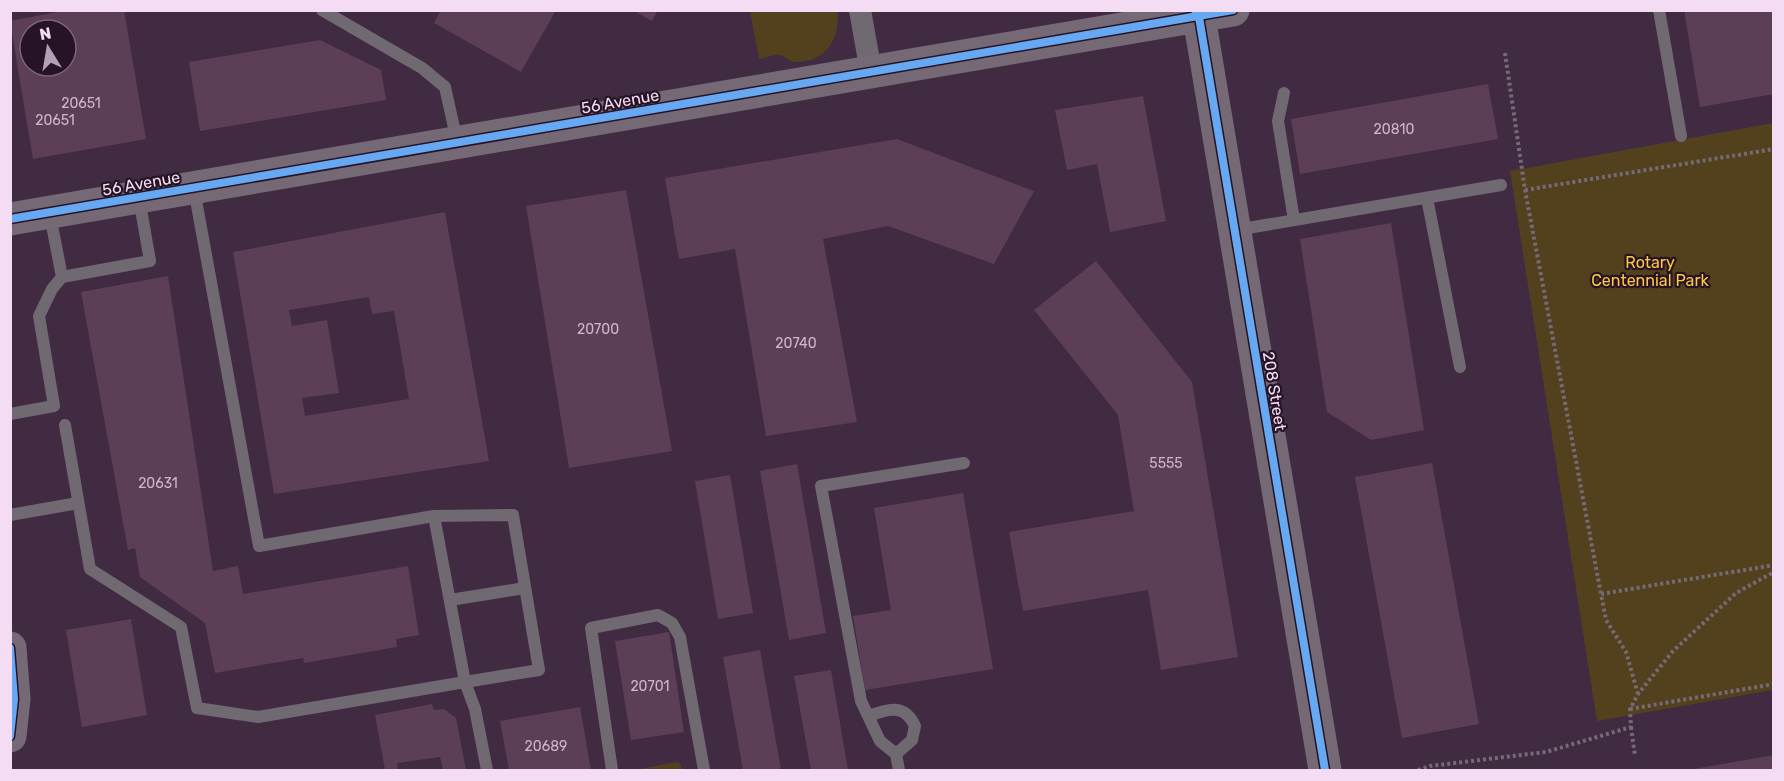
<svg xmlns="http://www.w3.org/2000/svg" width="1784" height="781" font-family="Rubik,sans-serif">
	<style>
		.green { fill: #53401d }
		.building { fill: #5d3e57; fill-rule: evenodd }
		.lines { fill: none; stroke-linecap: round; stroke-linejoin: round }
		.path { stroke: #756a76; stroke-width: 4; stroke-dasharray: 3 3; stroke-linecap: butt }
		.lane { stroke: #716972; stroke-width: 12 }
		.street { stroke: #716972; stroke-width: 22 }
		.secondary { stroke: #766976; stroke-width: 33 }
		.cycleway-casing { stroke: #261426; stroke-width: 11 }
		.cycleway { stroke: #66a8f1; stroke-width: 8 }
		.labels { text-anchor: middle; stroke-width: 4.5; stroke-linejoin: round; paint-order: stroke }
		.number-label { font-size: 14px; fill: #cfb4ce }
		.street-label { font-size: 16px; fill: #f5dcf5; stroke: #261426 }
		.park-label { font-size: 16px; fill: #ffc842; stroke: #261426 }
	</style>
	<rect width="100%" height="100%" fill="#412b42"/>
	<!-- green -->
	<path class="green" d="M750,11H838C839,39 827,62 795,62C789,62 788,58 783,56C777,53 765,58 759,59Z
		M1773,123V690L1597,721L1510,171Z
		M677,762L680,763L682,770H634Z"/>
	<!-- building -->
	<path class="building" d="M68,10H124L146,139L33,159L10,21ZM30,30H66V66H30Z
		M441,10H556L521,72L434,23Z
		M633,10H658L652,21Z
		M1684,10H1774V94L1700,107Z
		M320,40L381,70L386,100L200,131L189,62Z
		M1488,84L1498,139L1300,174L1291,119Z
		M1143,96L1166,221L1110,232L1097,164L1067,170L1055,110Z
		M897,139L1034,191L994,264L888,226L823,239L857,422L766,436L735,249L679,259L665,178Z
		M626,190L672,451L569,468L526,206Z
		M445,212L489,461L274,494L233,252ZM369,297L372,314L394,311L409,399L305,416L302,398L339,393L327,320L292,326L289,310Z
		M1391,223L1424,430L1371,440L1327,412L1300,239Z
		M1096,261L1192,382L1238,657L1161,670L1148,590L1023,611L1009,532L1134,511L1118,415L1034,310Z
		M168,276L213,571L238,566L243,594L408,566L419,635L396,639L397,647L304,663L303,658L215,673L205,623L140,577L135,548L128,550L81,292Z
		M1432,463L1479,724L1402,738L1355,477Z
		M797,464L826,633L789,640L760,471Z
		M730,475L753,613L718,619L695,481Z
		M963,493L993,669L865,690L853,616L891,610L874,508Z
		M131,619L147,715L82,727L66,630Z
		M669,632L684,732L631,740L615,641Z
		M760,650L781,770H743L723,657Z
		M831,670L848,770H811L794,676Z
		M432,704L434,710L444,709L456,718L466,770H443L440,757L397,763L398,770H385L375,715Z
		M580,707L591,770H509L500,721Z
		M1774,755V770H1694V769Z"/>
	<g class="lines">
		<!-- path -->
		<path class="path" d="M1505,53L1525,190L1601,594
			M1525,190L1774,149
			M1638,694L1626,652L1606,620L1601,594L1774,565
			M1630,709L1774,684
			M1631,727L1635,756
			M1418,770L1430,766L1546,752L1631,727L1630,709L1638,694L1673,651L1736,593L1774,572"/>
		<!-- lane -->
		<path class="lane" d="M322,10L422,68L445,87L457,141
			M1659,10L1681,136
			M1284,93L1278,121L1294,220
			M194,189L259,546L434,516L465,682L539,670L513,515L434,516
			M1427,198L1460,367
			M50,215L62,277L150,261L139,198
			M1236,230L1501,185
			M10,414L54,406L39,316L52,289L62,277
			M65,425L90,569L181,627L197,708L258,717L465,682L475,709L487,770
			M10,515L78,503
			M450,600L525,588
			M869,716C889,708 905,704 915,726L912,740L896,754
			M612,770L591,628L658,615L672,623L680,637L704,770
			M899,770L896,754L880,741L861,701L821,486L964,463"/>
		<!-- street -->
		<path class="street" d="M860,10L871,72"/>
		<!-- secondary -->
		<path class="secondary" d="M1199,17L1325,770
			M10,219L1233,10
			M10,648L14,699L10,736"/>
		<defs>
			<path id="cycleway" d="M1195,10L1199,17L1206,59L1325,770
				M10,219L1233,10
				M10,648L14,699L10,736"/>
		</defs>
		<!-- cycleway casing -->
		<use href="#cycleway" class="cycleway-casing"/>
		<!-- cycleway -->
		<use href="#cycleway" class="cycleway"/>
	</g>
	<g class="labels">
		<!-- number labels -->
		<g class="number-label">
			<text x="81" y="108">20651</text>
			<text x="55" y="125">20651</text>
			<text x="1394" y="134">20810</text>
			<text x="598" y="334">20700</text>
			<text x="796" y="348">20740</text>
			<text x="1166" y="468">5555</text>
			<text x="158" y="488">20631</text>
			<text x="650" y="691">20701</text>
			<text x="546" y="751">20689</text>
		</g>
		<!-- street labels -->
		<g class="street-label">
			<text transform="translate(620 101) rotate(-10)" y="6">56 Avenue</text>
			<text transform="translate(141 183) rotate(-10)" y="6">56 Avenue</text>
			<text transform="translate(1275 391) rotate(81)" y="6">208 Street</text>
		</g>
		<!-- park labels -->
		<g class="park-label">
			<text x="1650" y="268">Rotary<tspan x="1650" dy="18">Centennial Park</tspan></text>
		</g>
	</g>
	<!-- border -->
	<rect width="1784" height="781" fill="none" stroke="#f5dcf5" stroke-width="24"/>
	<!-- north arrow -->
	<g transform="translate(48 48) rotate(349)"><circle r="28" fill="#261426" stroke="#796479" stroke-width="1.5"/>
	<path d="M0-4.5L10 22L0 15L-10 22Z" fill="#b69eb6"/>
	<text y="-9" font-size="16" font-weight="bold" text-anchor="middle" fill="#f5dcf5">N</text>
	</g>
</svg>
